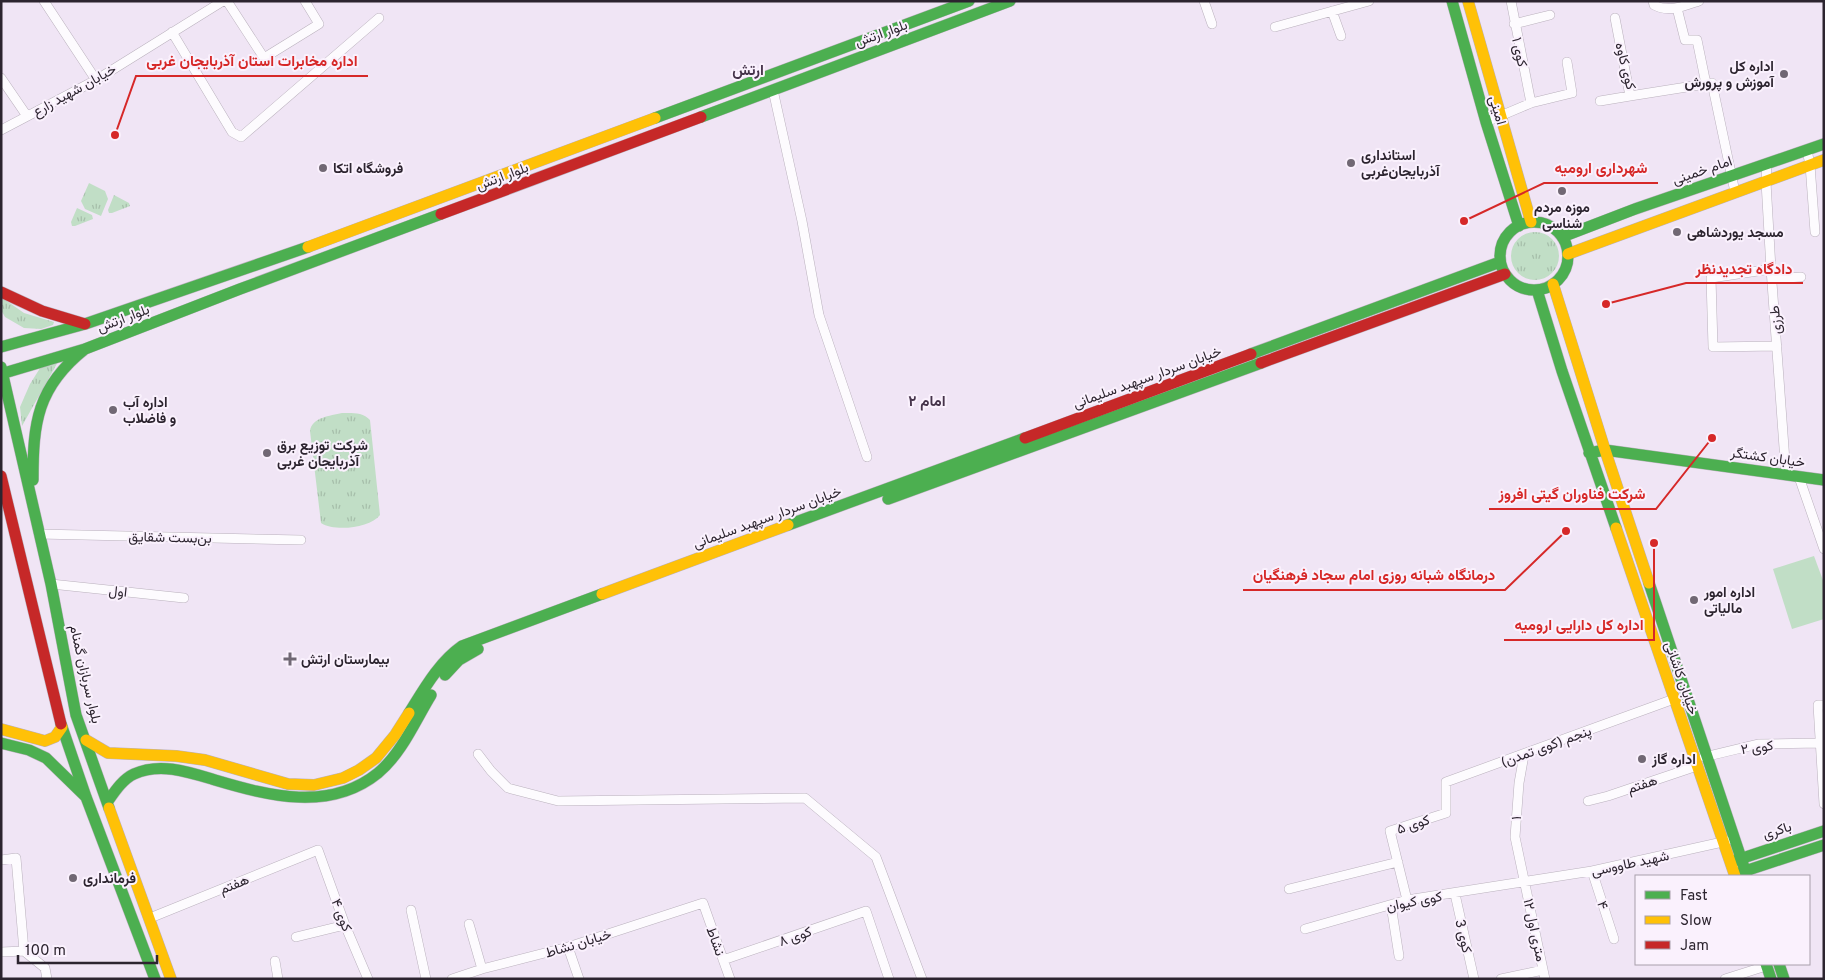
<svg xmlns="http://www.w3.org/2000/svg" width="1825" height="980" font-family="Overpass,Vazirmatn,sans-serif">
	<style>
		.grass { fill: url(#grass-tufts) }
		.pitch { fill: #c1dec6 }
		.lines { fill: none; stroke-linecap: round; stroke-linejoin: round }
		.street-casing { stroke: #bab1bd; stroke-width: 10 }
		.fast-casing { stroke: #bab1bd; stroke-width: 12 }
		.slow-casing { stroke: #bab1bd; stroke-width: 12 }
		.jam-casing { stroke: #bab1bd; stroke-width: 12 }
		.street { stroke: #fdfbfe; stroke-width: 9 }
		.fast { stroke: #4caf50; stroke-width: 11 }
		.slow { stroke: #ffc107; stroke-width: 11 }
		.jam { stroke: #c62828; stroke-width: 11 }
		.poi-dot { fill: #716874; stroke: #faf1fd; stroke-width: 2 }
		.labels { text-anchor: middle; stroke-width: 4; stroke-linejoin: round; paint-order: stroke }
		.street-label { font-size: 14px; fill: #2c242f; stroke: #faf1fd }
		.poi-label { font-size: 14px; font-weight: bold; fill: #2c242f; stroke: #faf1fd; text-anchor: start }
		.neighbourhood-label { font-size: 15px; font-weight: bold; fill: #45334a; stroke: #faf1fd }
		.leader { fill: none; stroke: #d62828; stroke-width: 2 }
		.callout-dot { fill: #d62828; stroke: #faf1fd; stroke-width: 2 }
		.callout-label { font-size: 15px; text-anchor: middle; font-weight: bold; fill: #d62828; stroke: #faf1fd; stroke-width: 4; stroke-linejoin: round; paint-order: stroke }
	</style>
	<defs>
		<pattern id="grass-tufts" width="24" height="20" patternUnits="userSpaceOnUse" patternTransform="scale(1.25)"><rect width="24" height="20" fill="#c1dec6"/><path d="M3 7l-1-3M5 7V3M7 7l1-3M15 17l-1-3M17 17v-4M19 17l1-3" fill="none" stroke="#a6beaa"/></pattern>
	</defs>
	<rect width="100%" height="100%" fill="#f0e5f5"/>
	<!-- grass -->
	<path class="grass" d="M89,183L105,191L108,199L101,216L85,209L81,201Z
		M114,195L129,203L130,206L112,213H109L108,210Z
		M77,208L92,215L93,219L75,226H72L71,222Z
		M1511 256a24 24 0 1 1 48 0a24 24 0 1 1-48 0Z
		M1,297L24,313L54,322L53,325L41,329L24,328L5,317L1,310Z
		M59,360L22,426L20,407L30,384L42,365Z
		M342,413C352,413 363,412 370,420L380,515C370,528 335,532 321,523L310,431C312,417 330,416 342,413Z"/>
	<!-- pitch -->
	<path class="pitch" d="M1814,556L1824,583V619L1792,629L1773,569Z"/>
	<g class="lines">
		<defs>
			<path id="street" d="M44,1L96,80
				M227,1L264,58L319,24L305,1
				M1204,1L1212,24
				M1511,1L1531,103
				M1653,1L1654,5C1668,13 1684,6 1699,1
				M1677,8L1685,40H1697L1706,84
				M1332,11L1341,36
				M1615,18L1630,96L1712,83L1735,192
				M1514,24L1550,15
				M1275,27L1369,1
				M172,32L232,132L241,137L379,18
				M1,78L27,116
				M773,90L802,221L819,315L867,457
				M1600,101L1630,96
				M1486,122L1531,103L1572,93L1567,62
				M1,130L96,80L223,1
				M1807,150L1810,165L1815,232
				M1767,164L1766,182L1771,269L1786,475
				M1771,269L1711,278L1713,347L1777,346
				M1772,279L1801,277
				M1799,477L1824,549
				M39,534L301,540
				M51,584L184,598
				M1824,705H1818L1824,804
				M478,754L491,771L508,788L558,801L805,798L876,857L922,979
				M1524,755L1519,783L1515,837L1545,979
				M1704,757L1758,744L1820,743
				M1588,801L1608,796L1697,766
				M1,860L16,858L24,951
				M1592,871L1614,939
				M1289,889L1398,862
				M1455,894L1474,979
				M1407,900L1390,831L1446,813V782L1674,699
				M1391,905L1399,956
				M411,910L426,979
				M150,918L318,850L345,925L368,979
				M469,924L482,969
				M1305,929L1407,900L1592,871L1727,841
				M296,937L345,925
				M568,947L579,979
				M1,952L24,951L45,968L47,979
				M723,960L866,911L889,979
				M275,961L278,979
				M452,979L482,969L568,947L703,903L730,979
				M1501,979L1543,970
				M1725,979L1766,966"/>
			<path id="fast" d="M1452,1L1486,122L1519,226
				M701,117L1010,1
				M655,118L969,1
				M1500 256a34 34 0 1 1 68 0a34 34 0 1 1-68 0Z
				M1562,237L1635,209L1824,144
				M1537,290L1562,371L1616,528
				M1,347L85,324L308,247
				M1251,354L1500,262
				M1,367L51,584L76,715L109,808
				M1,374L85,349L240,289L441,214
				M1589,453L1605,450L1824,480
				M33,480C33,423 37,387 85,349
				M888,499L1261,363
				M788,525L1025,438
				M1649,583L1747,876
				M445,675L459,660L478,649
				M409,713C424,689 439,662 462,646L602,594
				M61,724L86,797L155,979
				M1,743L29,750L46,758L86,797
				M108,801C115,791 123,779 134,774C160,762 189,772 215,780C269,796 330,812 378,773C402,753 415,721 431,695
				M1731,862L1824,831
				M1736,874L1824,845
				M1766,964L1771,979
				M1779,964L1784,979"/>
			<path id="slow" d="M1468,1L1531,222
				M308,247L655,118
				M1568,254L1824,160
				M1553,284L1605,450L1649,583
				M1616,528L1735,876
				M602,594L788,525
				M1,729L45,741L55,737L62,727
				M86,740L108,753L176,756L205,760L288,784L314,785L343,778L359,770L376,758L395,735L409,713
				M109,808L171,979"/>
			<path id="jam" d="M441,214L701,117
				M1,292L42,311L85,324
				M1261,363L1505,274
				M1025,438L1251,354
				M1,476L61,724"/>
		</defs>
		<!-- street casing -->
		<use href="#street" class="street-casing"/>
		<!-- fast casing -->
		<use href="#fast" class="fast-casing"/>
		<!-- slow casing -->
		<use href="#slow" class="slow-casing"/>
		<!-- jam casing -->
		<use href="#jam" class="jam-casing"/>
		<!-- street -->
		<use href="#street" class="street"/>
		<!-- fast -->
		<use href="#fast" class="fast"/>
		<!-- slow -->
		<use href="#slow" class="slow"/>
		<!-- jam -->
		<use href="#jam" class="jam"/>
	</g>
	<!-- markers -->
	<g class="poi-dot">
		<circle cx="1784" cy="74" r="5"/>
		<circle cx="1351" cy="163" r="5"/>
		<circle cx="323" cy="168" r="5"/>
		<circle cx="1562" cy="191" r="5"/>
		<circle cx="1677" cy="232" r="5"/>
		<circle cx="113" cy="410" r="5"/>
		<circle cx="267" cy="453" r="5"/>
		<circle cx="1694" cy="600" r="5"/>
		<path d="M287.5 651.5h5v5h5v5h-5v5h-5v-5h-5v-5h5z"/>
		<circle cx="1642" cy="759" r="5"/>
		<circle cx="73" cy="878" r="5"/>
	</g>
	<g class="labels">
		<!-- street labels -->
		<g class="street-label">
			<text transform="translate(881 33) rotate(-20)" y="5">بلوار ارتش</text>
			<text transform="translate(1520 52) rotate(78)" y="5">کوی ۱</text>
			<text transform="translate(1626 66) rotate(76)" y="5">کوی کاوه</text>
			<text transform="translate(74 90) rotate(-29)" y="5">خیابان شهید زارع</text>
			<text transform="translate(1498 110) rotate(74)" y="5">امینی</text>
			<text transform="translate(1702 170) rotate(-19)" y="5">امام خمینی</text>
			<text transform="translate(502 176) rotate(-21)" y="5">بلوار ارتش</text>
			<text transform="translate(123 318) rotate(-21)" y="5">بلوار ارتش</text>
			<text transform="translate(1775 320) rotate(-94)" y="5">طرزی</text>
			<text transform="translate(1147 377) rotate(-20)" y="5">خیابان سردار سپهبد سلیمانی</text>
			<text transform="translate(1768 457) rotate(8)" y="5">خیابان کشتگر</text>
			<text transform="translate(767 517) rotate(-20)" y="5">خیابان سردار سپهبد سلیمانی</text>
			<text transform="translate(170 537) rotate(1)" y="5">بن‌بست شقایق</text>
			<text transform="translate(118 591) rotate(6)" y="5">اول</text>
			<text transform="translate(86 674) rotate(77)" y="5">بلوار سربازان گمنام</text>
			<text transform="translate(1682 678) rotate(71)" y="5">خیابان کاشانی</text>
			<text transform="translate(1546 746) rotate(-20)" y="5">پنجم (کوی تمدن)</text>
			<text transform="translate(1757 747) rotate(-8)" y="5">کوی ۲</text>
			<text transform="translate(1642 784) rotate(-19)" y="5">هفتم</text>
			<text transform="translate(1516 818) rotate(-86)" y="5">۱</text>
			<text transform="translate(1413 824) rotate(-18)" y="5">کوی ۵</text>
			<text transform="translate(1777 830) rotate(-18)" y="5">باکری</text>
			<text transform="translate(1630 863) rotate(-12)" y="5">شهید طاووسی</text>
			<text transform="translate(234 884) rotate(-22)" y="5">هفتم</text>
			<text transform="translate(1414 901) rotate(-11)" y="5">کوی کیوان</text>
			<text transform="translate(1603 905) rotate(72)" y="5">۴</text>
			<text transform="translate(342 915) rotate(69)" y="5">کوی ۴</text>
			<text transform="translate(1535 930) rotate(78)" y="5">۱۲ متری اول</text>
			<text transform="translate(795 936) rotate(-19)" y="5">کوی ۸</text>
			<text transform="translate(1464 936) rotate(77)" y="5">کوی 3</text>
			<text transform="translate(716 941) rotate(70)" y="5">نشاط</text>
			<text transform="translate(578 943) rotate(-17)" y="5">خیابان نشاط</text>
		</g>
		<!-- poi labels -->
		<g class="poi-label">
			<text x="1774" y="71" text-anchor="end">اداره کل<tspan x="1774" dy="16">آموزش و پرورش</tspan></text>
			<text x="1361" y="160">استانداری<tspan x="1361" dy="16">آذربایجان‌غربی</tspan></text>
			<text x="333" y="173">فروشگاه اتکا</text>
			<text x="1562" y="212" text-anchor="middle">موزه مردم<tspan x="1562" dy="16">شناسی</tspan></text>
			<text x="1687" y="237">مسجد یوردشاهی</text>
			<text x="123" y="407">اداره آب<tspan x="123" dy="16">و فاضلاب</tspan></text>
			<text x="277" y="450">شرکت توزیع برق<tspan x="277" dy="16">آذربایجان غربی</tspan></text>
			<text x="1704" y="597">اداره امور<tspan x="1704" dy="16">مالیاتی</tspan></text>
			<text x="301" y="664">بیمارستان ارتش</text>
			<text x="1652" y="764">اداره گاز</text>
			<text x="83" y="883">فرمانداری</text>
		</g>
		<!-- neighbourhood labels -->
		<g class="neighbourhood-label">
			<text x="748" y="75">ارتش</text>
			<text x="927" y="406">امام ۲</text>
		</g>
	</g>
	<!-- callouts -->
	<path class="leader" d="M115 135L136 76H368M1464 221L1544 183H1658M1606 304L1686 283H1803M1712 438L1656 509H1489M1566 531L1505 590H1243M1654 543L1654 640H1504"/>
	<g class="callout-dot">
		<circle cx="115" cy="135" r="5"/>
		<circle cx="1464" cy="221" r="5"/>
		<circle cx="1606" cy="304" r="5"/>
		<circle cx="1712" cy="438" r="5"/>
		<circle cx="1566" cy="531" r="5"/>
		<circle cx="1654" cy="543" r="5"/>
	</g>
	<g class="callout-label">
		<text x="252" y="66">اداره مخابرات استان آذربایجان غربی</text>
		<text x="1601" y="173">شهرداری ارومیه</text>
		<text x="1744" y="274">دادگاه تجدیدنظر</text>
		<text x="1572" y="499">شرکت فناوران گیتی افروز</text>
		<text x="1374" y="580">درمانگاه شبانه روزی امام سجاد فرهنگیان</text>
		<text x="1579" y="630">اداره کل دارایی ارومیه</text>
	</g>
	<!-- border -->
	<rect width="1825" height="980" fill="none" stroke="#2c242f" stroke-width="5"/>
	<!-- legend -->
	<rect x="1635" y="875" width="175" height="90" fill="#faf1fd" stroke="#a89fab"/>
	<rect x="1645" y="891" width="25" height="8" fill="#4caf50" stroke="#a89fab"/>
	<text x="1680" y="900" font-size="15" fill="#2c242f">Fast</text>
	<rect x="1645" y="916" width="25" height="8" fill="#ffc107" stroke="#a89fab"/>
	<text x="1680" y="925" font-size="15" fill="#2c242f">Slow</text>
	<rect x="1645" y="941" width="25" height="8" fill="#c62828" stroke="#a89fab"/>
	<text x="1680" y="950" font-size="15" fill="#2c242f">Jam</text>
	<!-- scale -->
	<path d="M18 955v8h139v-8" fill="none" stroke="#2c242f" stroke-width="2.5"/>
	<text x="25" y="955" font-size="15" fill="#2c242f" stroke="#faf1fd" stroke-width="4" paint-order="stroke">100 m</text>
</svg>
